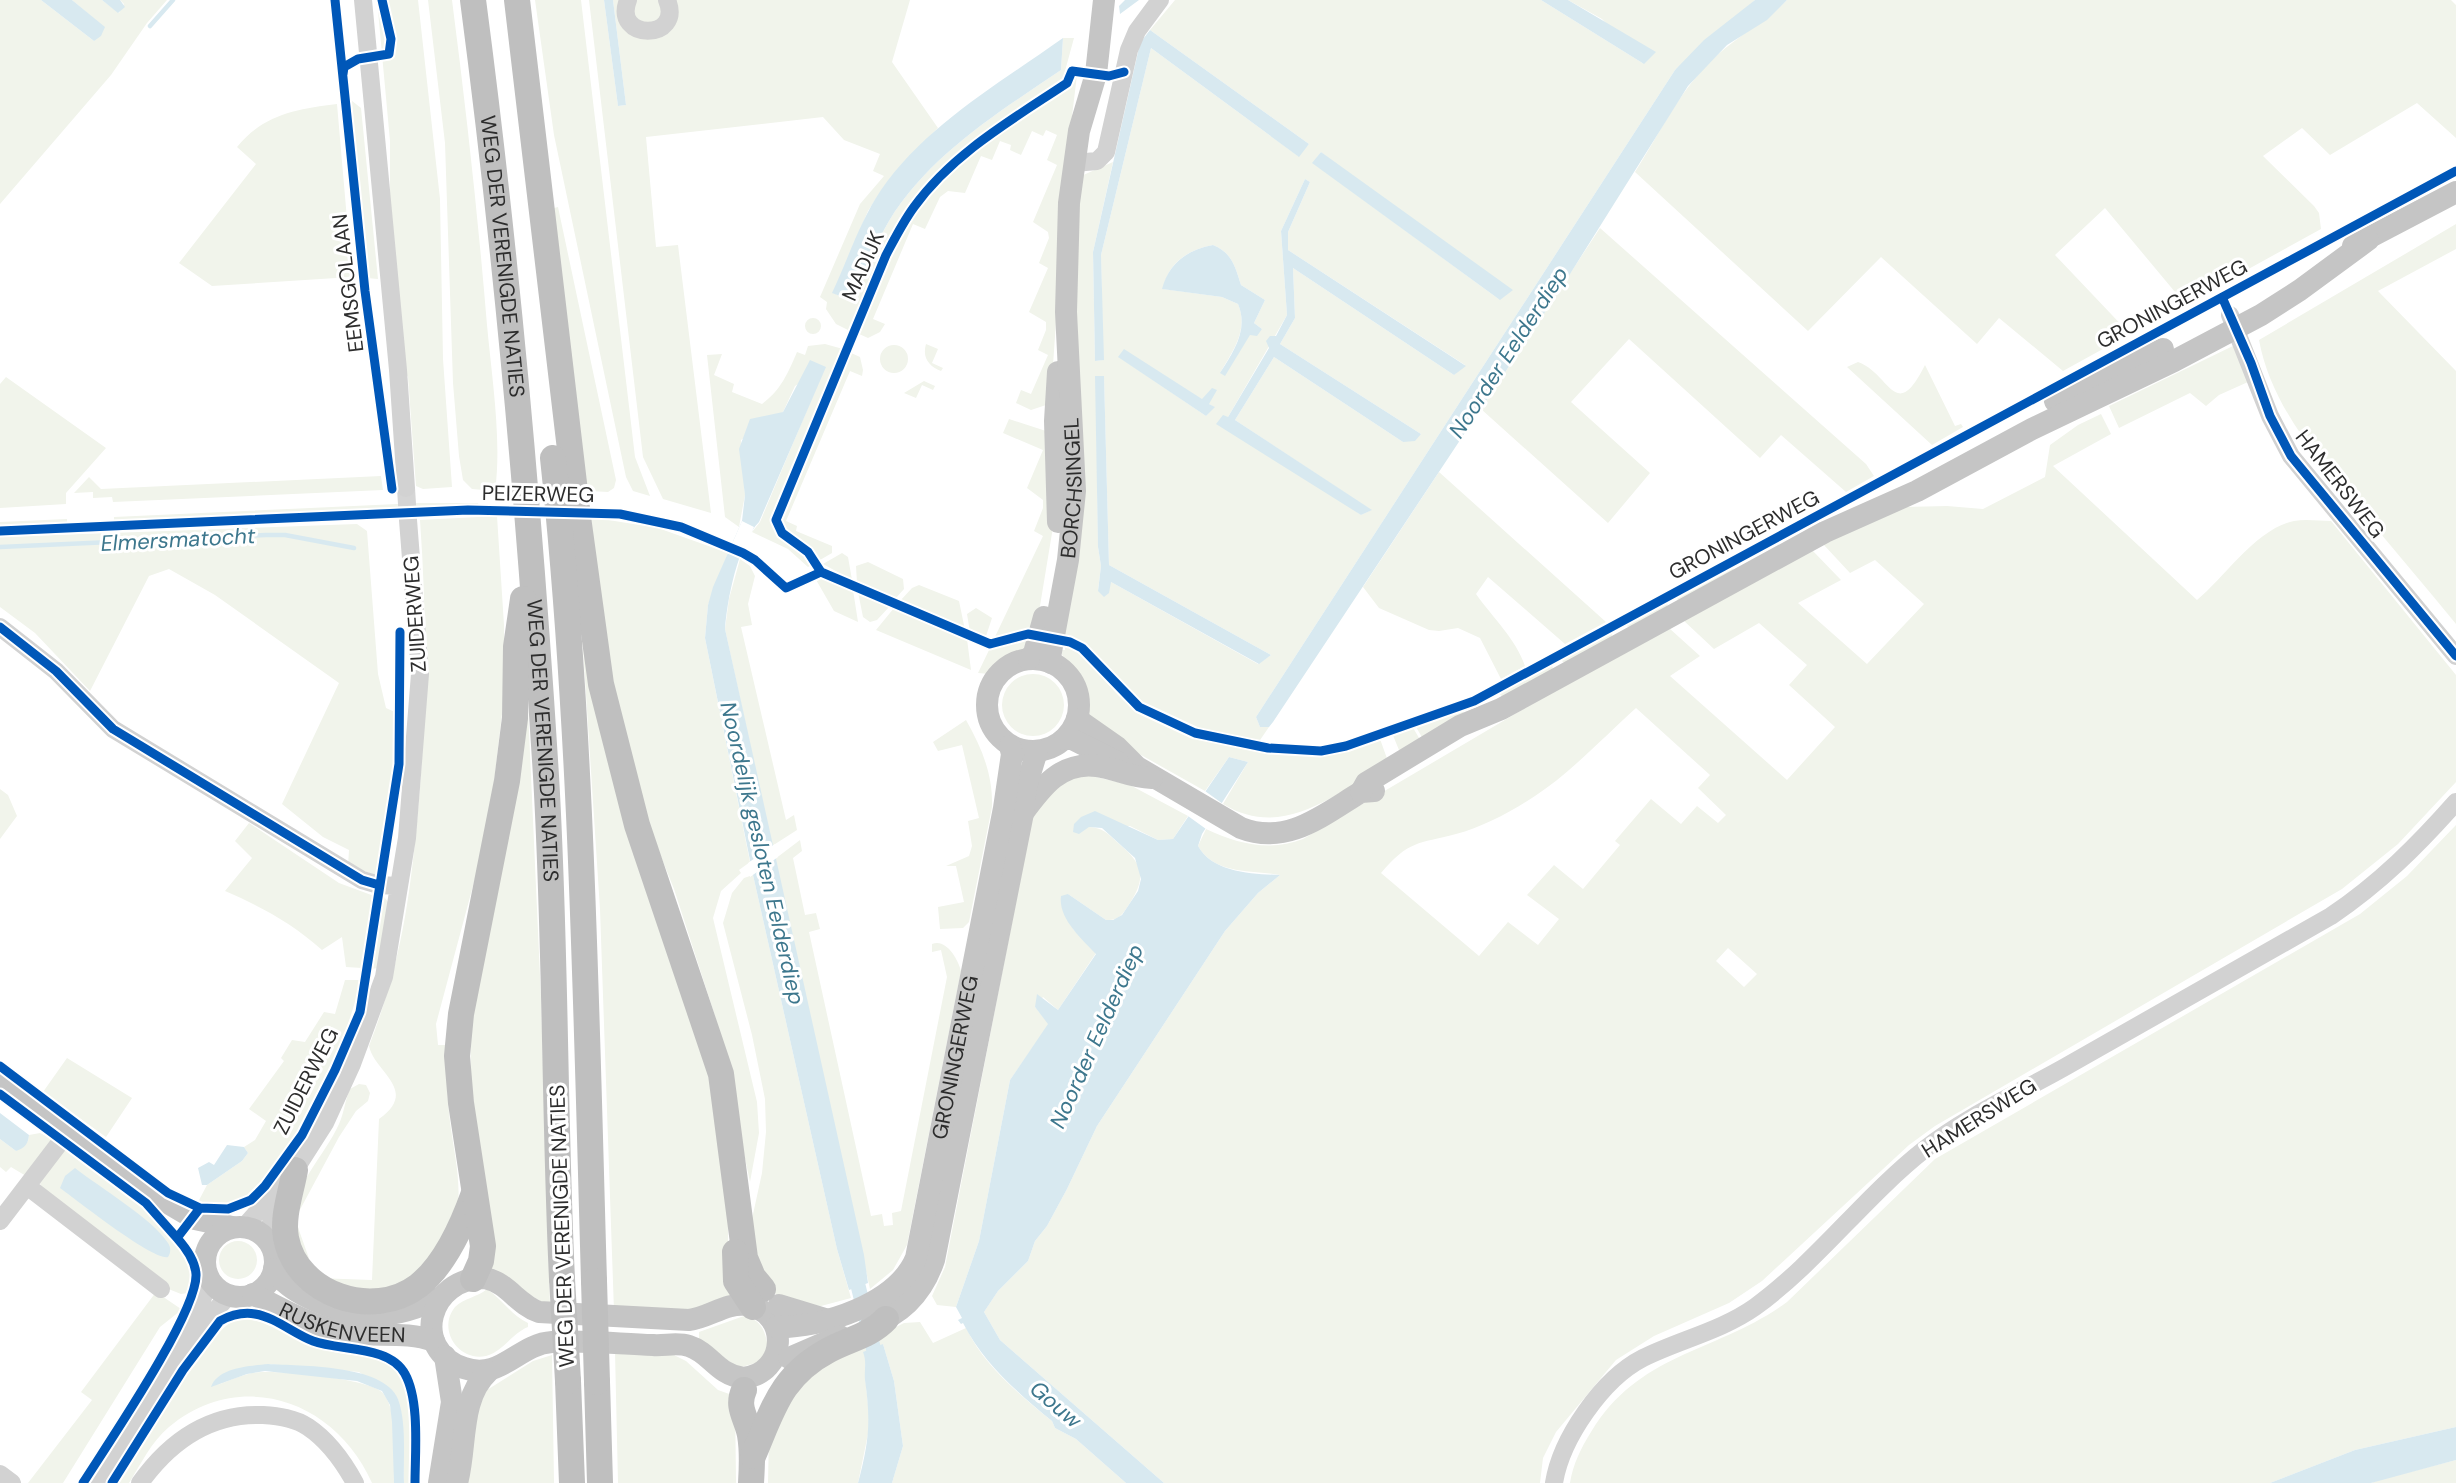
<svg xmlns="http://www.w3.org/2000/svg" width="2456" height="1483" font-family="'DM Sans',sans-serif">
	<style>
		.green { fill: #f1f4eb; fill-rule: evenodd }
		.water { fill: #d8e9f0 }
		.pier { fill: #fff }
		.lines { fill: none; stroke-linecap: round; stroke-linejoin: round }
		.stream { stroke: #d8e9f0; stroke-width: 4.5 }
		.canal { stroke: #d8e9f0; stroke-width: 15 }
		.minor-tunnel { stroke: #d5d5d5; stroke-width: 18; stroke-dasharray: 18 9; stroke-linecap: butt }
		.minor { stroke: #d2d2d2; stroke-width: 18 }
		.major { stroke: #c5c5c5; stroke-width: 22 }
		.highway { stroke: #bfbfbf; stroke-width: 26 }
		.highway-bridge { stroke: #bfbfbf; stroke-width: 26 }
		.cycleway-casing { stroke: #fff; stroke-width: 13 }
		.cycleway { stroke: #0057b8; stroke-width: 9 }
		.labels { text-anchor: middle; stroke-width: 6; stroke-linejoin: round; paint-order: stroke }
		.street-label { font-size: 21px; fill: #2d2d2d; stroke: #fff }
		.water-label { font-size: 22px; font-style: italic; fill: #3d778d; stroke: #fff }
	</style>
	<rect width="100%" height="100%" fill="#fff"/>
	<!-- green -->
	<path class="green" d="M0,0H41L94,41L104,27L72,0H102L119,13L124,4L120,0H167L147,23L111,75L0,204Z
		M377,0H418L440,199L443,359L452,487L423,489L416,486L408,377L404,371L390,206V141Z
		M428,0H452C466,108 478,216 487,325C492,379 502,441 495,491L472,489L463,480L459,456L453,383L445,143Z
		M535,0H581L635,457L650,496L633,491L626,477L554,135Z
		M589,0H604L618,106L626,105L613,0H910L892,62L938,128L892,176L881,191L868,211L833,293L853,301C866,275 874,246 889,221C929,155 999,112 1061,70L1063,38H1074L1062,82C1004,119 945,156 904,214C880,248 866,292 850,331L836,324L826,309L827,302L820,297L860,204L884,176L873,171L880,154L844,140L823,117L646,137L656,247L678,245L711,513L663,499L643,457Z
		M1175,0H1541L1644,64L1602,19L1568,0H1755L1675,70L1256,717L1260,727H1269L1258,743C1224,738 1163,723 1136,700C1112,680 1097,644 1065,636L1074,276L1081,176L1113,162L1093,252L1095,361L1103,360L1101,255L1151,48L1298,156L1309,144L1150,30ZM1321,152L1500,300L1313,163ZM1305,179L1310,182L1288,232V250L1465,365L1454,375L1293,268L1295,318L1280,344L1421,434L1403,442L1274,357L1235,420L1371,510L1361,515L1228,417L1287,315L1281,231ZM1213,245C1232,253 1235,266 1241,285L1265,300L1254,323L1262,329L1250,334L1220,373C1233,351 1249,329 1238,304L1222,297L1163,289C1168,263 1187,250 1213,245ZM1124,350L1209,404L1214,407L1206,416L1119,357ZM1096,376L1104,377L1109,565L1271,655L1258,664L1111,582L1098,590L1101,566L1098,547Z
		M1787,0H2451L2456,5V138L2417,103L2330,155L2302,128L2263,156L2314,206L2319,213L2321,229L2185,304L2105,208L2055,255L2130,334L2063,371L1999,318L1977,344L1881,257L1808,331L1635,172C1658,136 1678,94 1708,64C1732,39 1763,24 1787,0Z
		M1077,75L1068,149L1051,394L1046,405L1031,410L1016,403L1021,390L1031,394L1048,355L1038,350L1046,330V322L1029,312L1048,268L1039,263L1049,238L1048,232L1033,222L1057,165L1047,160L1057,135L1046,130L1043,136L1032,131L1021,155L1010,150L1011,145L1000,141L992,160L981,156L965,193L948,191L940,197L925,229L913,224L873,319L885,324L880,332L868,338L857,333C872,295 886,255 908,220C948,159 1015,122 1074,83Z
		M347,97L361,108L378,279L367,278Z
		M337,104L352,277L212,286L179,263L256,164L237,147C264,114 297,109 337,104Z
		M558,207L616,480L614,488L608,492L590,491L589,487H585L554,208Z
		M2456,224V249L2378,291L2456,371V624C2426,587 2395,551 2365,515C2321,462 2272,409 2259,340Z
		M1600,228L1866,464L1874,476L1846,492L1781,435L1760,458L1629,339L1571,402L1650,473L1608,523L1481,409Z
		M805 326a8 8 0 1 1 16 0a8 8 0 1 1-16 0Z
		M825,344L843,349L773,519C774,542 801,547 812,565L808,567L788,549L752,532L760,522L825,367L795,386L783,412L741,440L745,495L739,527L725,517L707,355L722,354L714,375L734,384L732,392L762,404C781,390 788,373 797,352L805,355L808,346Z
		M926,344L938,349L932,363L943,368L941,371C929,366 922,358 926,344Z
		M2235,345L2248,382L2219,395L2206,406L2190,393L2119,428L2109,406Z
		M880 359a14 14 0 1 1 28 0a14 14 0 1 1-28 0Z
		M849,352L860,357L863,370L862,376L850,371L786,521L797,526L796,531L832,546V553L820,560C810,548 782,532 781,519Z
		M1858,362C1890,373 1895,425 1925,365L1955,426L1961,424L1963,427L1932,445L1847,367Z
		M6,377L106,448L66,493V504L0,508V384Z
		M924,381L935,386L933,390L922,385L916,398L904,393Z
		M2101,414L2111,434L2053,466L2197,600C2224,578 2257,528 2294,521C2306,519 2319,521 2331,521L2456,675V782L2398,844L2342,889L1935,1126L1909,1145L1762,1281L1729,1303L1654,1336L1616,1360L1556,1432L1543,1458L1540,1483H1164L1000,1340L984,1312L998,1291L1028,1261L1035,1241L1047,1226L1067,1189L1097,1126L1225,931L1258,893L1280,875C1253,870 1214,875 1198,846L1206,829C1238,844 1270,852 1303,839L1600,664L1669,628L1700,656L1670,676L1787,780L1835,727L1789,685L1807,665L1759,623L1714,649L1683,620L1812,550L1841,580L1798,603L1867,664L1924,604L1875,560L1850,573L1823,544L1904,507L1947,506L1983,509L2045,477L2050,445L2078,425ZM1636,708L1710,775L1698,788L1726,815L1718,823L1697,806L1681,824L1651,799L1615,841L1620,845L1583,889L1554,865L1527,895L1559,919L1538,945L1508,922L1479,956L1381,873C1409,840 1418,844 1456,834C1483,827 1512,811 1535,796C1569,774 1605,736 1636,708ZM1728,948L1757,974L1744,987L1716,961Z
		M1009,419L1046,431L1054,521L1037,624L1030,629L993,641L1043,536L1034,531L1043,508V500L1027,488L1043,450L1003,433Z
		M1439,472L1606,622L1565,644L1488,577L1476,594C1493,618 1516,639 1525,666L1501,679L1480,638L1458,628L1439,631L1429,630L1379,608L1363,587Z
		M381,476L383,490L113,502L112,497L93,498V492L74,493L89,477L101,489Z
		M419,503H478L479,506L114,523V517Z
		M497,516L504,625V697L492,799L478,867L436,1024L438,1045H447C446,1071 447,1097 450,1122C454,1153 463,1187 456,1218C451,1238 421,1280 402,1289C354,1309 286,1279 291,1221C293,1186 325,1155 339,1124C344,1113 345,1100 350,1089L359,1084L366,1085L370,1093L368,1101L356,1111L339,1137L295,1219L316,1278L372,1280L379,1119C420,1090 374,1072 369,1046C401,963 410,899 418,811C427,713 427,618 420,520Z
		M590,517L658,528L728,553L708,605L705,638L750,862L739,870L741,873L721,891L713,918L757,1102L759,1133L750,1182L715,1016L674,889L652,834L614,691Z
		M67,519V524L0,527V522Z
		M357,524L367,531L378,674L386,708L397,713L393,772L376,875L348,866L349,850L323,837L282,804L339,683L215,595L169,569L149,576L90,691L35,633L0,607V537Z
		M842,553L848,557L852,580L823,564Z
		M740,559L750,566L755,576L748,604L752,625L741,627L786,820L794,815L797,830L772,846L725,629L729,599Z
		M868,562L903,579L904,589L895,599L857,583L856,566Z
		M1733,565L1734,574L1681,602L1674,597Z
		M822,576L853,590L858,622L834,611L815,578Z
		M919,585L959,601L965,630L900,601L912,588Z
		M858,592L890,606L877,620L870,622L863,617Z
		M1668,600L1667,609L1632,628L1623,625Z
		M894,608L967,639L971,670L876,630Z
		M976,608L992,618L985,639L970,632L967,614Z
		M1613,630L1611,640L1566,664L1559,659Z
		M582,633L707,1059L728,1186V1272L739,1299L708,1310L614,1311L600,909Z
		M1028,637L1023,652L989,674L978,673L990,648L1003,647Z
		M1065,645C1093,658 1107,689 1132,707C1173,738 1280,762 1331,753C1348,751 1364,744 1380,739L1389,764C1335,793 1284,841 1223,804L1248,762L1229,757L1205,791L1118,742L1085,711L1080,682L1059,650H1065Z
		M1552,662L1553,671L1505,699L1497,692Z
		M1002 705a31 31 0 1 1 62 0a31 31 0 1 1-62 0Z
		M527,687L541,998L550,1307L491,1271L471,1078L470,1017Z
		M1463,709L1465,720L1424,741L1415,725Z
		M966,720C982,748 993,775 992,807L969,922L963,928L940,929L938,907L964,902L956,866H946L969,856L972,846L968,821L979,818L962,745L938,751L933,742Z
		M1412,726L1422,743L1399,750L1392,733Z
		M1079,773L1130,785L1188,816L1173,839L1158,840L1130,826L1089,827C1103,828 1107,833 1117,842C1143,864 1148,876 1128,906C1122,915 1118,921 1106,920L1068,894L1073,929L1096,953L1058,1010L1043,997L1035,1007L1049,1024L1010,1080L979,1241L956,1307L937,1305L932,1296L945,1267L1035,804Z
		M0,789L8,795L17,816L0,839Z
		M249,823L339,883L374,896L362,968L346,967L342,937L322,950C292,923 262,907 225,891L252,858L235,841Z
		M2456,825V1427L2355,1450L2270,1483H1570C1573,1464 1581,1448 1591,1432C1640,1351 1717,1353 1787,1302L1935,1159L2360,914L2407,876Z
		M800,840L802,851L793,858L805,915L816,913L820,929L809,932L871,1216L882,1214L884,1226L893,1225L892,1213L901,1211L947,977L941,950L932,952V944C946,938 958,959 961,971L907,1245L893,1270L870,1289L775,859Z
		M753,875L837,1249L851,1298L821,1306L796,1304L776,1294L760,1277L750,1228L762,1173L766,1132L765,1099L752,1035L723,923L732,893L744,878Z
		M382,894L391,906L378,968L371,969Z
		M345,980H360C353,1030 289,1169 247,1196C231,1206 215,1204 198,1202L207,1185L242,1161L248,1153L244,1147L255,1140L266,1121L249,1109L284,1061L281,1058L292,1040L305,1042L324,1012L335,1014Z
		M67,1058L132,1098L106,1137L43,1092Z
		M40,1133L51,1138L49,1147L26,1176L11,1167L6,1172L0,1167V1139L16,1151L28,1141L29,1135Z
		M64,1148C95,1166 212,1253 188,1293L181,1294L161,1286L41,1186L39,1180Z
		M219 1260a19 19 0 1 1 38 0a19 19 0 1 1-38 0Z
		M487,1289C502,1299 512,1316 528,1323V1327C511,1334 504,1351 486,1356C458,1362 437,1329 455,1307C464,1298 478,1297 487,1289Z
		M156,1292L181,1309L180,1311L160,1327L63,1483H28L92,1400L81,1392Z
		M744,1316C762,1320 765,1331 768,1347L759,1362L738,1368L699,1339V1332Z
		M238,1319C268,1317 296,1342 326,1350C350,1358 377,1353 398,1369L409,1402L412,1483H404L402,1429L398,1399L359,1372L268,1364L215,1386C231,1380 246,1372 263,1372C283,1371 372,1379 383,1393C400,1415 393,1457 394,1483H372C336,1401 242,1367 169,1427C151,1442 141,1464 129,1483H117C138,1450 206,1328 238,1319Z
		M920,1322L933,1343L966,1328C985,1367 1019,1394 1052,1421L1055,1428L1076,1439L1126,1483H892L903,1446L894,1381L883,1344L866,1360L865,1376L870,1424L858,1483H768L769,1433L812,1369L904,1323Z
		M615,1352L674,1355L686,1361L718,1390L735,1396L736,1483H618Z
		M552,1355L554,1483H465L477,1409L487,1390L533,1361Z
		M2456,1460V1483H2371L2379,1480Z"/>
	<!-- water -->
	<path class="water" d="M41,0H72L105,27L101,36L94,41Z
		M102,0H120L125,7L118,13Z
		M604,0H613L626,105L618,106Z
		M1125,0H1139L1120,14L1119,6Z
		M1541,0H1568L1656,52L1644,64Z
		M1755,0H1787L1767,20L1727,45L1688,86L1565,282L1273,722L1269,727H1260L1256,717L1675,70L1704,40Z
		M1150,30L1309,144L1299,157L1151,48L1101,255L1104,360L1095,361L1093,252L1140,43Z
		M1063,38L1061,70C999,112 929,155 889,221C874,246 865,275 853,301L832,293C848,259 860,221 881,190C926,125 1000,83 1063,38Z
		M1321,152L1513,290L1500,300L1312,163Z
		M1305,179L1310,182L1288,232V250L1466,366L1454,375L1293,268L1295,318L1280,344L1421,434L1415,441L1403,442L1274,357L1235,420L1372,510L1361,515L1216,424L1223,415L1228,417L1269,348L1266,341L1270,336H1276L1287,315L1281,231Z
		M1213,245C1232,253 1235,266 1241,285L1265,300L1254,323L1262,329L1257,336L1250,335L1225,376L1220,373C1233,352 1249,330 1238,304L1222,297L1162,289C1169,263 1187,250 1213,245Z
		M1124,349L1202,399L1212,388L1217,390L1209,404L1215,407L1206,416L1118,357Z
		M810,360L826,367L759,522C738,543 727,600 725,629L864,1255L868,1283L849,1290L837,1249L753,875L705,638L708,605L713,587L742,521L745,495L739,449L750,419L783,412Z
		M1095,376H1104L1109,565L1271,655L1259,664L1111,582L1109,593L1104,597L1098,591L1101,566L1098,547Z
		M1229,757L1248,762L1202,834L1198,846C1213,873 1253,874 1280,875L1258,893L1225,931L1097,1126L1067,1189L1047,1226L1035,1241L1028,1261L998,1291L984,1312L1000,1340L1164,1483H1126L1076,1439L1055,1428L1052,1421C1017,1392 984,1364 963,1323L961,1324L958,1320L962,1318L956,1307L979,1241L1010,1080L1048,1024L1035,1007L1037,994L1058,1010L1096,954C1081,938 1058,918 1061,896L1068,894L1106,920H1113L1122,915L1138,891L1141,879L1135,858L1102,828L1089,827L1079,834L1073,832L1074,824L1081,817L1095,811L1158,840L1173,839Z
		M0,1113L29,1135C28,1144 25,1148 16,1151L0,1139Z
		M227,1145L244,1147L248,1153L242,1161L207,1185H202L198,1168L209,1162L214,1165Z
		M75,1168C99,1187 153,1219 168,1243C171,1248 171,1252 168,1257C153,1261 77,1200 60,1188L65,1176Z
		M883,1344L894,1381L903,1446L892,1483H858C869,1442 871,1422 865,1380C864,1370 867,1362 863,1352Z
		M268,1364C300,1366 384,1364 398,1399C407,1424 403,1457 404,1483H394L392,1422L390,1405L382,1391L357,1381L265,1371L247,1374L211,1387C218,1367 251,1366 268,1364Z
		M2456,1427V1460L2371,1483H2270L2355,1450Z"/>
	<!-- pier -->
	<path class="pier" d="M742,521L754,527L740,559L728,553Z
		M1205,791L1223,804L1206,829L1188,816Z
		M775,844L778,857L750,877L748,863Z"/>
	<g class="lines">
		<!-- stream -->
		<path class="stream" d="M150,26L173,0
			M0,547L266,535H285L354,548"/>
		<!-- canal -->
		<path class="canal" d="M854,1269L875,1355"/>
		<!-- minor-tunnel -->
		<path class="minor-tunnel" d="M406,488L408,520"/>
		<!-- minor -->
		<path class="minor" d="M363,0L398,370L406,488
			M628,0C612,41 684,41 667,0
			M1074,163L1097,161L1106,152L1129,50L1137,31L1160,0
			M2230,315L2270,416L2291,456L2456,656
			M0,627L56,671L113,729L362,880L379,885L398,886
			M27,1186L161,1289
			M0,1221L68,1132
			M244,1227L295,1170L325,1123L352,1064L384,977L407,838L420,674L408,520
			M268,1241L269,1228L282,1196
			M182,1343C189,1321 205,1301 209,1278
			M0,1474L12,1483
			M97,1483L180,1351L229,1295
			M140,1483C170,1441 210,1413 263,1415C278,1416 295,1418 308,1427C329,1441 343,1461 355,1483
			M1554,1483C1561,1439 1602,1379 1643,1358C1679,1340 1721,1331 1755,1307C1817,1262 1864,1197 1925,1149C1967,1116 2019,1093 2065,1067C2154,1016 2243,966 2331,916C2380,883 2418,845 2456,802"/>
		<!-- major -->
		<g class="major">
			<path d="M2353,246L2456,192"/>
			<path d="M1058,372L1055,421L1058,522"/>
			<path d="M2055,401L2163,349"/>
			<circle cx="1033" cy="705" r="46"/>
			<path d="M1029,659L1034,653L1044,617"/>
			<path id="s1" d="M1051,663L1050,657L1068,560L1075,491L1066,312L1069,203L1079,131L1096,74L1104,0"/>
			<path d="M1077,719L1117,747L1137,767L1241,828C1287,846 1323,815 1361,792L1374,791"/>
			<path d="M1065,739H1072L1118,762"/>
			<path d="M1361,792L1366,783L1460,726L1501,709L1825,532L1917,491L2032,429L2174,361L2261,315L2300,290L2368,240"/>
			<path d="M1023,813C1042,787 1061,761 1097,766C1117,769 1129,777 1152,778"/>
			<path d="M0,1080L144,1189L195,1219L232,1227"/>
			<circle cx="240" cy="1262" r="35"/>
			<path d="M274,1269C282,1283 295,1291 309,1298C357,1321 394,1321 441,1297"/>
			<path d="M485,1278C508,1283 517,1304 539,1312L689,1320C708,1318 727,1302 746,1305C791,1312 787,1374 743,1378C716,1374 711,1353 689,1346C677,1342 665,1346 653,1345C620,1344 585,1340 552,1342C518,1344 501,1381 464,1368C409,1349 429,1277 485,1278Z"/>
			<path id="s2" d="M253,1294C281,1309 316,1328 347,1333C377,1337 407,1331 434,1341"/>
			<path d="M779,1305L825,1319"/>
			<path d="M871,1325C903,1314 923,1292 934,1260L1023,813L1026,787L1037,751"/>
			<path id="s3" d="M776,1327C822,1328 897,1304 916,1258L1004,808L1012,754L1010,746"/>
			<path d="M789,1358L840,1336"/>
			<path d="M439,1483L452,1402L445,1356"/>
			<path d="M457,1483C467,1447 459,1399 488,1372"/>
		</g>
		<!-- highway -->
		<g class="highway">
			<path id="s4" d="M473,0C507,258 530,517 546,776C556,944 554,1111 562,1279"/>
			<path d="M517,0L578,517L601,684L637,825L721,1074L745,1258L753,1277L763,1289"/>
			<path d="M553,458C582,731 586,1007 594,1281"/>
			<path d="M295,1170C291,1193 282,1216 286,1238C297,1295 373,1320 418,1286C445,1265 463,1224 474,1193"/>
			<path d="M735,1252L736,1281L753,1307"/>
			<path d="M473,1279L481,1261L483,1246L461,1103L457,1056L461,1014L507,781L515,718L516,647L523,599"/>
			<path d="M568,1381L572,1483"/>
			<path d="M597,1382L600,1483"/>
			<path d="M744,1390C736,1408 747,1418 750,1435C753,1452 752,1466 751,1483"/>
			<path d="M753,1456C773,1410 780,1376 829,1350C849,1339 870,1336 886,1319"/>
		</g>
		<!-- highway-bridge -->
		<path class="highway-bridge" d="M562,1279L568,1381
			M594,1281L597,1382"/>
		<defs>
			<path id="cycleway" d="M335,0L365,291L392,489
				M343,74L344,67L358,59L389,54L391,39L382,0
				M2222,297L2251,363L2270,416L2291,456L2456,656
				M0,531L468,510L620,514L681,527L743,553L755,560L786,588L821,572L990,644L1028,634L1070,642L1082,648L1139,707L1195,733L1268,748L1321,751L1346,746L1474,701L2456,171
				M821,572L808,552L782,533L776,520L886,255C895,238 903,222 914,207C953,153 1013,119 1067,83L1072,71L1109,76L1124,72
				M0,627L56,671L113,729L362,880L379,885
				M0,1066L168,1193L200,1208
				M0,1094L146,1203L177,1238
				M220,1321C231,1315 243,1312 255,1314C275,1317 294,1334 313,1341C340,1351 390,1345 405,1374C420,1401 415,1453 415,1483
				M83,1483C107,1445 198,1312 196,1274C195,1261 186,1248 177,1238L200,1208L228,1209L251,1200L265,1186L302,1135L335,1070L360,1012L399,764L400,632
				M112,1483L183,1370L220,1321"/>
		</defs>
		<!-- cycleway casing -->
		<use href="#cycleway" class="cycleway-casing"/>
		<!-- cycleway -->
		<use href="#cycleway" class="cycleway"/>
	</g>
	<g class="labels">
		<!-- street labels -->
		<g class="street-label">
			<text dy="7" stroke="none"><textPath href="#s4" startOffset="258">WEG DER VERENIGDE NATIES</textPath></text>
			<text transform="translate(863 266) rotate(-66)" y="7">MADIJK</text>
			<text transform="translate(348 283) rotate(-97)" y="7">EEMSGOLAAN</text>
			<text transform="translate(2172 304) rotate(-28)" y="7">GRONINGERWEG</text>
			<text transform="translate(2340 484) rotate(52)" y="7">HAMERSWEG</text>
			<text dy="7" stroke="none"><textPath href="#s1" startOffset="177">BORCHSINGEL</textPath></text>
			<text transform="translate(538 494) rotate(1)" y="7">PEIZERWEG</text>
			<text transform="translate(1744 535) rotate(-28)" y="7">GRONINGERWEG</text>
			<text transform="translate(415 614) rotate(-94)" y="7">ZUIDERWEG</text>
			<text dy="7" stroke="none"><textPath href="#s4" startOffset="744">WEG DER VERENIGDE NATIES</textPath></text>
			<text dy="7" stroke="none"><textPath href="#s3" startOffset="368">GRONINGERWEG</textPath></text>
			<text transform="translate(306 1081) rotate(-63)" y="7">ZUIDERWEG</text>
			<text transform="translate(1979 1118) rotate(-32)" y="7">HAMERSWEG</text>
			<text transform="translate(562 1226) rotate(-92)" y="7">WEG DER VERENIGDE NATIES</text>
			<text dy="7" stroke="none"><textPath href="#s2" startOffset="96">RUSKENVEEN</textPath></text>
		</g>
		<!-- water labels -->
		<g class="water-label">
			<text transform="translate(1508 352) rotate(-57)" y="8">Noorder Eelderdiep</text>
			<text transform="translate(178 539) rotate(-3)" y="8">Elmersmatocht</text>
			<text transform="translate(763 853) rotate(77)" y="8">Noordelijk gesloten Eelderdiep</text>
			<text transform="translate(1096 1036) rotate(-66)" y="8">Noorder Eelderdiep</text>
			<text transform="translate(1056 1404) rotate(40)" y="8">Gouw</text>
		</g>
	</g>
</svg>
